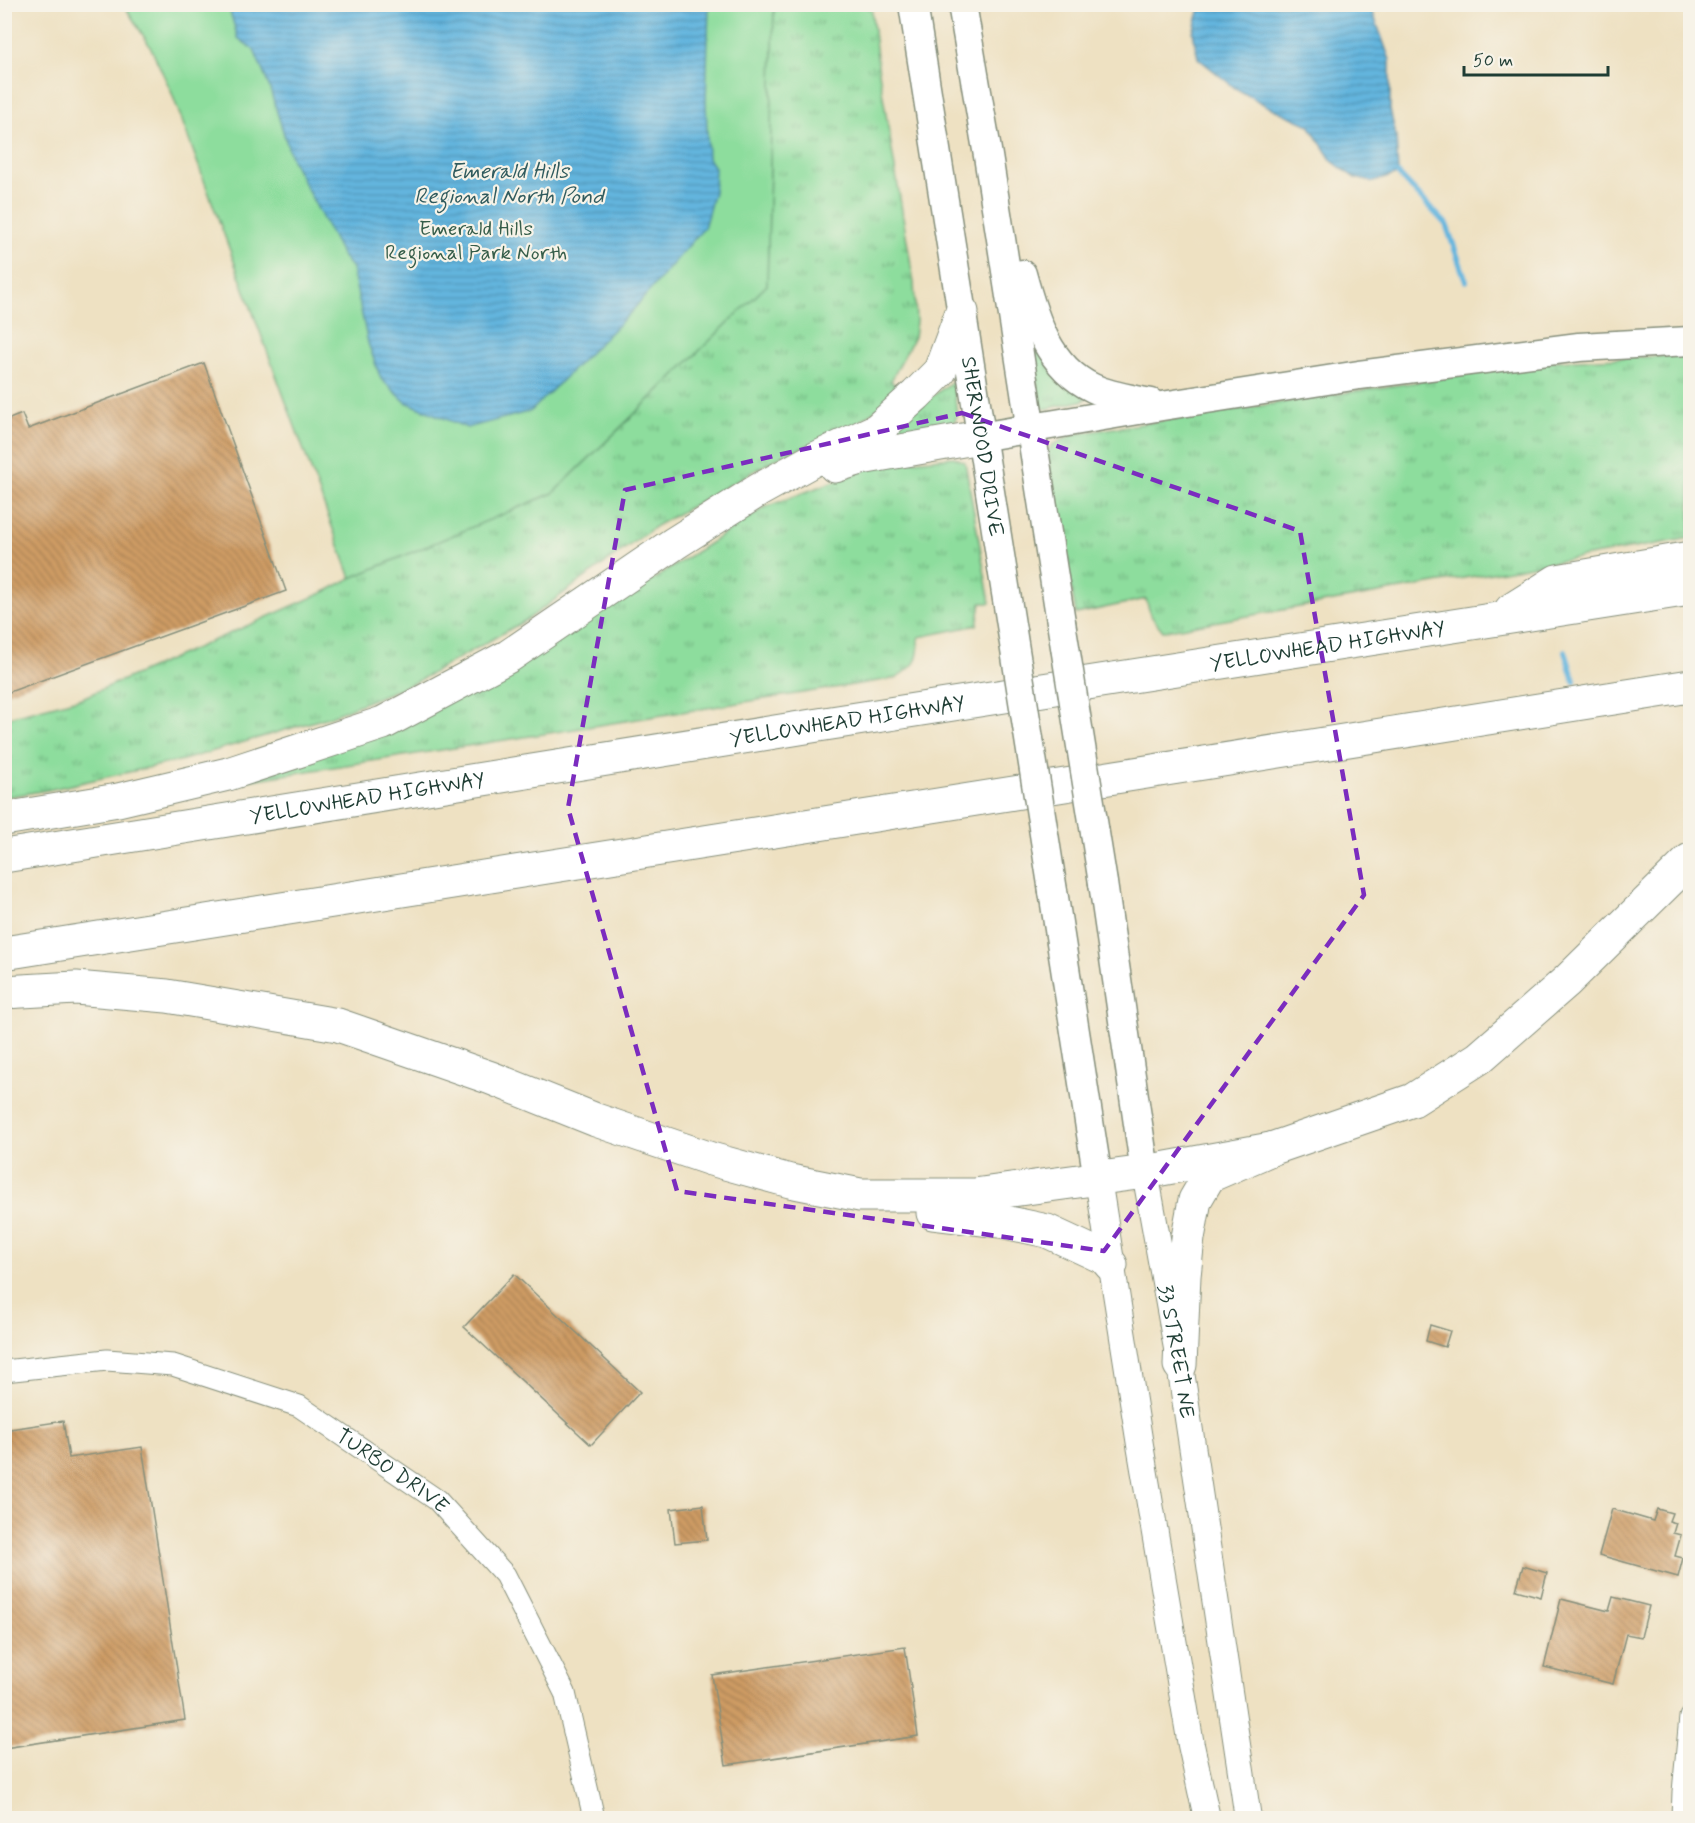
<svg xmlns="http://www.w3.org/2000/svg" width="1695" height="1823" font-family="Mynerve,sans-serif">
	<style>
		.grass { fill: url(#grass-tufts); stroke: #568d68; stroke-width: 1.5 }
		.park { fill: #8ddd9d; stroke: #568d68; stroke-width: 1.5 }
		.water { fill: url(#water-rules); stroke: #417989; stroke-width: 1.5 }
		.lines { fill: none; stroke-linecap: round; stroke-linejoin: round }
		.stream { stroke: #63b5de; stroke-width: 6 }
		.building { fill: url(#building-back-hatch) }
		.minor-casing { stroke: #868f7b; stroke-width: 23 }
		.tertiary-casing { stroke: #868f7b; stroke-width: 28 }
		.secondary-casing { stroke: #868f7b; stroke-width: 31 }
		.motorway-casing { stroke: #868f7b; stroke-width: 35 }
		.minor { stroke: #fff; stroke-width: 21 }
		.tertiary { stroke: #fff; stroke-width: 26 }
		.secondary { stroke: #fff; stroke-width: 28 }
		.motorway { stroke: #fff; stroke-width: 33 }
		.secondary-bridge-casing { stroke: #868f7b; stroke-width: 31; stroke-linecap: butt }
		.secondary-bridge { stroke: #fff; stroke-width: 28 }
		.marked { fill: none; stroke: #7b2cbf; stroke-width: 4.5; stroke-dasharray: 12 8; stroke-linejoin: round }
		.labels { text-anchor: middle; stroke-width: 4.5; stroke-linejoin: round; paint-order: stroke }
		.park-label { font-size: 21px; fill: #355d49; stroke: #f7f3e8 }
		.street-label { font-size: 21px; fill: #1f3d34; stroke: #f7f3e8 }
		.water-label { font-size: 22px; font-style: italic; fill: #305b5e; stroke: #f7f3e8 }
	</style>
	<defs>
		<pattern id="grass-tufts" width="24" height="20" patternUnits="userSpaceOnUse" patternTransform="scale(1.5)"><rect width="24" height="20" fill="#8ddd9d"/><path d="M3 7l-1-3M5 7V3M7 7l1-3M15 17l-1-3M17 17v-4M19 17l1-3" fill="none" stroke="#73b481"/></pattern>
		<pattern id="water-rules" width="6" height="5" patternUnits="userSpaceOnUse" patternTransform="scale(1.5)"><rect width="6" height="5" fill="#63b5de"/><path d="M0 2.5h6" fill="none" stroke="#5194b5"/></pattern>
		<pattern id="building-back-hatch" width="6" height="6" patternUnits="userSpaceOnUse" patternTransform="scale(1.5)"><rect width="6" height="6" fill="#ce9b64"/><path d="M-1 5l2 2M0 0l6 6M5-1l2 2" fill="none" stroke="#a78053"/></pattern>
	</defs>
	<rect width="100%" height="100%" fill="#f7f3e8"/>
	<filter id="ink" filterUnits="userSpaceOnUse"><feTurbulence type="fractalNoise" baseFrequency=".0167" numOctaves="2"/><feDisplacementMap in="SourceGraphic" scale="12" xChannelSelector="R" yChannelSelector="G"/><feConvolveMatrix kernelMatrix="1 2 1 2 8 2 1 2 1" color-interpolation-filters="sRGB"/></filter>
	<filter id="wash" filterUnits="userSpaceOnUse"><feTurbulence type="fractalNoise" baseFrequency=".008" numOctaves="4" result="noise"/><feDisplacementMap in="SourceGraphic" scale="24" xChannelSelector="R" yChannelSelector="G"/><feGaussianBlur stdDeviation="1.35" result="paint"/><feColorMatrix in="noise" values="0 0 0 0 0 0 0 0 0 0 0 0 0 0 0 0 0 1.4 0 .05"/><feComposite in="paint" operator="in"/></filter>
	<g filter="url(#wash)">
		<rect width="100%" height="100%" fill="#eee1c2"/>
		<!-- grass -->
		<path class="grass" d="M774,5H871L878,66L914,283L916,321L914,337L891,381L902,391L846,431L781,456L656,526L528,619L418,681L329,717L183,760L48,790L5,797V718L82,698L329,590L351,578L553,493L767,285Z
			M1028,317L1086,396L1085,400L1045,409L1040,406Z
			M1690,355V538L1163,631L1151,616L1146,599L1076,614L1047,454L1052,445L1075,434L1554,361Z
			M953,381L957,414L955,421L946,425L876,439Z
			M954,457L965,462L990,603H981L977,625L919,637C919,661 917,664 897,678L188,790L575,625L629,595L766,507L880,464Z"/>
		<!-- park -->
		<path class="park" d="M124,5H774L767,285L553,493L351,578L171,91L150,46Z"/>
		<!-- water -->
		<path class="water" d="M228,5H709L706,102L708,158L715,169L714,192L704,228L632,311L531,411L467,428L406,402L381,379L368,343L352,268L343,257L292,160L269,86L254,50L238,38Z
			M1201,5H1370L1390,60V110L1396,136L1398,174L1373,182L1355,178L1332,161L1309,125L1267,106L1235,88L1198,58L1193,32Z"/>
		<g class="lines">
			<!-- stream -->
			<path class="stream" d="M1398,174L1446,224L1466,281
				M1565,651L1574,681"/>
		</g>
		<g id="blocks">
			<!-- building -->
			<path class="building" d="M204,363L286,591L4,694V421L22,414L28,429Z
				M514,1274L640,1392L591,1445L464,1327Z
				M1430,1325L1450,1331L1445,1347L1426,1341Z
				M63,1421L69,1458L142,1447L185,1720L4,1748V1430Z
				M703,1505L707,1540L675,1543L671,1509Z
				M1612,1509L1653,1521L1657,1509L1672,1513L1669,1521L1676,1523L1673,1533L1681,1535L1675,1556L1683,1558L1678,1577L1599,1555Z
				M1523,1566L1547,1573L1541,1597L1516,1590Z
				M1613,1597L1649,1606L1641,1637L1626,1634L1613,1684L1544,1667L1561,1599L1609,1611Z
				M905,1647L918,1736L726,1765L712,1675Z"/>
		</g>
	</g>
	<g filter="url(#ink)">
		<use href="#blocks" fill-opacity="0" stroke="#868f7b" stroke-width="1.5"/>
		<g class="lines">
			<defs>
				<g id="minor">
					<path id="s1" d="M4,1371L107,1360L173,1365L299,1406L437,1500L505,1575L565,1693L594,1818"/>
					<path d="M1682,1818L1683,1792L1690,1717"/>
				</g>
				<g id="tertiary">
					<path id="s2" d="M1145,1172L1180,1365L1248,1818"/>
					<path d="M1098,1179L1140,1445L1191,1745L1207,1818"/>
				</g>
				<g id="secondary">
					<path id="s3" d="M913,4L1012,631"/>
					<path d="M962,4L988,156L1061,622"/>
					<path d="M1022,274C1034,318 1048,367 1093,388C1110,396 1133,399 1151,403"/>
					<path d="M980,437L1162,406L1359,375L1579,347L1690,341"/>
					<path d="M1103,883L1145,1172"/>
					<path d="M1053,891L1098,1179"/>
				</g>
				<g id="motorway">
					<path d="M835,466L861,458L980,437"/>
					<path d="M1511,610L1557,581L1690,558"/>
					<path d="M4,819L118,800L228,774L383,723L509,656L675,543L759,490L815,459L877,430L916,395L940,371L962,312"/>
					<path id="s4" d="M4,856L812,726L1690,589"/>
					<path d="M4,953L1690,686"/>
					<path d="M4,992L76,988L167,996L338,1025L491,1078L596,1120L711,1159L790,1181L860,1195H974L1145,1172L1271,1149"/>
					<path d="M933,1213L1000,1221L1047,1231L1105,1258L1111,1265"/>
					<path d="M1180,1365L1184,1276L1188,1238L1195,1200L1209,1176L1271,1149L1413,1100L1479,1058L1567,981L1690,860"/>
				</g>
			</defs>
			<!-- minor casing -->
			<use href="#minor" class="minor-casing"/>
			<!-- tertiary casing -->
			<use href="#tertiary" class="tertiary-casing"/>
			<!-- secondary casing -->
			<use href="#secondary" class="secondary-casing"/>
			<!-- motorway casing -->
			<use href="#motorway" class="motorway-casing"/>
			<!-- minor -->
			<use href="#minor" class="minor"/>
			<!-- tertiary -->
			<use href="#tertiary" class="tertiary"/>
			<!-- secondary -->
			<use href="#secondary" class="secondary"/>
			<!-- motorway -->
			<use href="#motorway" class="motorway"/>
			<defs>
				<path id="secondary-bridge" d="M1061,622L1103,883
					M1012,631L1053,891"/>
			</defs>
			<!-- secondary-bridge casing -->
			<use href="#secondary-bridge" class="secondary-bridge-casing"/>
			<!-- secondary-bridge -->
			<use href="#secondary-bridge" class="secondary-bridge"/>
		</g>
	</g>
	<!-- marked area -->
	<path class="marked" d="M962,413L1300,531L1364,895L1104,1251L677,1191L568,808L625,490Z"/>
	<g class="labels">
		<!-- park labels -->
		<g class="park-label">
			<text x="476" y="235">Emerald Hills<tspan x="476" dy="24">Regional Park North</tspan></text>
		</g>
		<!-- street labels -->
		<g class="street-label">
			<text dy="7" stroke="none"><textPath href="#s3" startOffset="448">SHERWOOD DRIVE</textPath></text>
			<text dy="7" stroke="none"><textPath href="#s4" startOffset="1340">YELLOWHEAD HIGHWAY</textPath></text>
			<text dy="7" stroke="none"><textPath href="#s4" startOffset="854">YELLOWHEAD HIGHWAY</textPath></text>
			<text dy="7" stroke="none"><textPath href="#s4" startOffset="368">YELLOWHEAD HIGHWAY</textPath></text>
			<text dy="7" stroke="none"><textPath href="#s2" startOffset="182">33 STREET NE</textPath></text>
			<text dy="7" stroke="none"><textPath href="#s1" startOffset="416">TURBO DRIVE</textPath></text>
		</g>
		<!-- water labels -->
		<g class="water-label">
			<text x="509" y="178">Emerald Hills<tspan x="509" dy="25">Regional North Pond</tspan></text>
		</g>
	</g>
	<!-- margin -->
	<rect width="1695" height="1823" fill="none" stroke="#f7f3e8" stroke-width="24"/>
	<!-- scale -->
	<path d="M1464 66v9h144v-9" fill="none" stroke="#1f3d34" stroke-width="3"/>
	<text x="1473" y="66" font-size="18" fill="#1f3d34" stroke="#f7f3e8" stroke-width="4.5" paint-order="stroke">50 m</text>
</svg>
